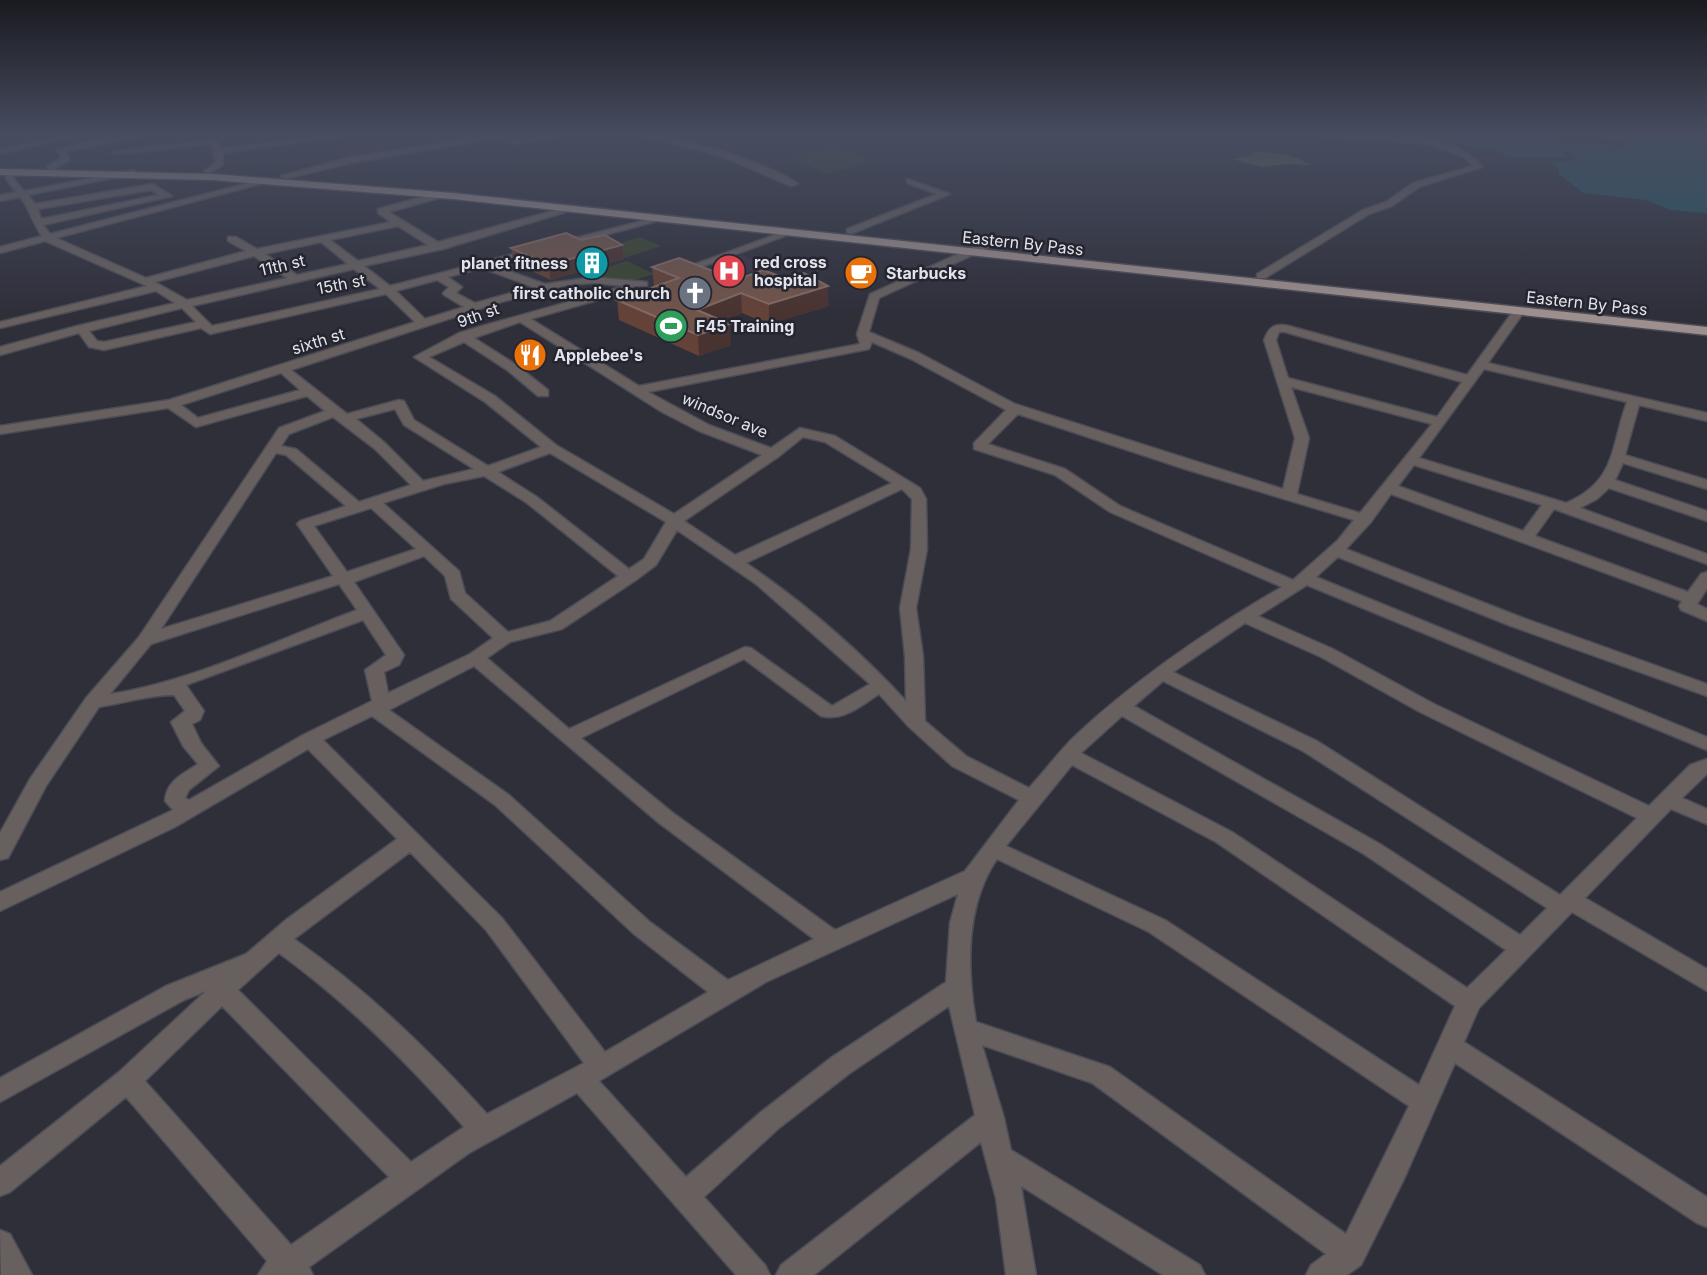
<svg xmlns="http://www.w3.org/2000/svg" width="1707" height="1275" font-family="Inter,sans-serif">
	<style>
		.medical { fill: #3c3445 }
		.green { fill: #3a442f }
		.forest { fill: #586946 }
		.water { fill: #235561 }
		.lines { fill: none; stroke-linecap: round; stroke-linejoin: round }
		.minor-casing { stroke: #4c4c56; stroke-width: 3 }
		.primary-casing { stroke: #4c4c56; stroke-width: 3 }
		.minor { fill: #67605f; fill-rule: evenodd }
		.primary { fill: #9d8f8d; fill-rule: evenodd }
		.wall { fill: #644237 }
		.shaded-wall { fill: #493330 }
		.building { fill: #71544a; stroke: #836a63; stroke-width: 2 }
		.labels { text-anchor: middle; stroke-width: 5; stroke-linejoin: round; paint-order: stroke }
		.far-street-label { font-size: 16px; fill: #e3e4eb; stroke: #252530 }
		.far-poi-label { font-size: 16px; font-weight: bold; fill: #e3e4eb; stroke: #252530; text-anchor: start }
	</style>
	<rect width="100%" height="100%" fill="#2f2f3a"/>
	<!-- medical -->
	<path class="medical" d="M742,255L770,266L734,276L757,287L694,276Z"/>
	<!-- green -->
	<path class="green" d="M834,147L874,161L827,174L793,158Z
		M640,237L661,246L625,258L603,248Z
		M627,261L654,274L617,285L595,271Z"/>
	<!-- forest -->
	<path class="forest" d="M1255,152C1272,152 1297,155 1310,165L1287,164L1262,167L1232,159L1253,155Z"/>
	<!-- water -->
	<path class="water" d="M1395,135H1525L1563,144L1627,146L1621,141L1595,135H1707V213L1670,210L1646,200L1583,193L1558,173L1559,169L1549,163L1574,160L1575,158L1566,151H1562L1566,157H1506L1497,150Z"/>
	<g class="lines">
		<defs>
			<path id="minor" d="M0,135H5L1,137Z
				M64,135H79L0,154V150Z
				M93,135H101L103,138L147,135L65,152L70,160L53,170H47V166L62,158L56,149L95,140Z
				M326,135H350L223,153V165L208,174L204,171L216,162L211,144L116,154L112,152L214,139L222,148Z
				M486,135H501L517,140L561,135L517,144L495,138L347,164L285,179L281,176L347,158Z
				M641,135C677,135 770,163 798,184L791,186L723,157Z
				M1314,135C1367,135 1444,123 1483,167L1419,187L1392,206L1369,214L1265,278H1257V274L1363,210L1386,202L1413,183L1473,166L1464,157L1428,144Z
				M6,170H12L14,179L24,191L134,170L138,173L28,195L35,204L153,184L172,196L43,225L50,234L268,178V182L56,238L146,278L246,251L228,241V237H236L257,249L391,222L378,213V209L440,192L445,195L443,197L389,212L438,242L571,206L576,209L443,249L364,266L390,286L661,216V220L493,265L545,284L593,277L647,282V286H633V290L531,319L639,386L860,344L857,334L870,294L980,244H988V248L879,298L869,332L919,353L1015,404L1283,489L1295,438L1264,340C1269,327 1274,323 1289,326L1467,375L1514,310L1518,309L1524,312L1488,363L1707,413V421L1639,405L1625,455L1707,480V489L1623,463L1615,480L1707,511V521L1609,488L1597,499L1580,508L1707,554V564L1554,509L1535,536L1688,592L1701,574L1707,572V589L1697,604L1707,609V621L1681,610L1679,606L1682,601L1391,494L1371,522L1346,549L1523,618L1707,684V696L1511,626L1338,557L1316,577L1707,737V750L1307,585L1258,616L1333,649L1434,704L1649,806L1690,765L1707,759V774L1682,798L1707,809V824L1671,809L1585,898L1707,969V991L1572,912L1479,1008L1464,1042L1707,1197V1227L1697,1223L1455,1063L1404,1179L1361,1265L1347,1275H1306L1311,1265L1326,1254L1092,1083L982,1045L1004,1118L1011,1150L1200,1265L1205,1275H1163L1021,1186L1036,1275H1006L996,1198L981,1142L814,1275H776L781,1265L975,1115L949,1006L850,1073L779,1128L704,1197L765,1265L770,1275H736L577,1093L469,1153L309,1267L313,1275H258L267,1261L126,1097L10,1192L0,1196V1166L119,1072L206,991L184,1000L0,1102V1078L166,986L246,954L287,919L397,839L308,749L175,827L0,911V892L173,810L165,801C166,781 183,774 198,764L183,746L171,722L185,711L174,695C149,695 124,703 99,707L46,786L8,858L0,860V833L30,779L86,698L139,637L279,428L325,411L307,396L196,427L168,408L0,434V426L169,400L415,322L386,294L210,334L201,328L104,350L89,347L79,333L0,355V347L77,326L175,303L156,291L0,328V322L147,286L45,241L0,253V247L42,236C32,223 30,209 20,197L0,201V195L16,192L6,179ZM151,190L159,195L41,219L38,209ZM398,226L428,245L358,261L330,240ZM321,242L348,264L297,275L265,254ZM254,256L287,278L187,300L155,282ZM482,268L533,287L475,303L456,293L462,287L448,277ZM354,269L380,289L212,326L192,306ZM437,280L449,287L443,293L444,295L464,307L425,319L396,291ZM593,283L625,286L482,326L459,333L414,357L485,402L541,447L488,466L414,420L404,401L399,400L347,414L291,370L501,302L567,285ZM182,308L196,322L104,342L97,341L89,331ZM520,322L662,412L699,431L762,455L674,514L556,445L495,396L429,357L464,342L507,370L538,396H548V390L515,364L474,338ZM1279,332H1285L1462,382L1437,417L1288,378L1276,340ZM872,342L911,359L1006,410L974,443V449L1055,475L1110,512L1282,587C1208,630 1139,677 1076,735C1059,751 1045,771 1029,788L966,756L925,721L923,656L916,608L927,549L926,499L920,488L835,436L800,428L771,448L709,425L648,392L869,349ZM1484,369L1627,402C1610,448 1617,481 1566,503L1419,458ZM281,373L300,390L198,418L181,405ZM1291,387L1432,424L1360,513L1297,494L1309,438ZM395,409L404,425L474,469L423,481L385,443L356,419ZM1018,414L1185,469L1354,520L1338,540L1293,580L1120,506L1065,469L988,444ZM333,417L375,449L411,485L359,502L296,449L281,446L289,434ZM803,437L825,442L892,483L735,555L684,521L778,457ZM276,453L286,455L346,506L300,521L297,524L333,576L161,629ZM550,453L666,522L644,559L629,569L537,497L498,472ZM1414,465L1542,505L1523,531L1398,486ZM484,476L527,503L618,576L550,621L508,632L465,593L459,571L383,503L444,484ZM902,489L912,499L911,549L900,608L905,656L906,701C859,650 803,602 746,563ZM371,508L416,549L347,572L314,526ZM677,530L756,584L870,684L832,706L751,648L745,647L569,729L487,658L510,642L562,629L636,580L656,565ZM424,556L445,576L451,599L493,638L470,654L388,693L384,672L399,665L404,655L354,582ZM339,584L357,610C280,639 190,682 110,694L151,644ZM363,620L386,655L365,670L372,701L303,735L189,800L185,798L189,790L219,766L201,743L192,724L200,720L204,711L186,685ZM1245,623L1321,657L1420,712L1637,818L1560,895L1317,741L1173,672ZM744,659L821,716C843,722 862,705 879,694L909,727L952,766L1019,800L965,871L835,930L673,813L581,738ZM474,666L659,823L814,939L728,980L650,922L509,795L389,710ZM1163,681L1303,751L1547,908L1520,935L1380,844L1134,706ZM372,716L495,805L634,934L708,992L605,1052L502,918L323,740ZM1122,716L1364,854L1506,950L1467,988L1232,832L1081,753ZM1072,765L1216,842L1455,1006L1419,1085L1165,920L1006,846ZM410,852L486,930L584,1063L487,1114C428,1049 367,990 294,939ZM997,859L1149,932L1409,1106L1346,1234L1110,1067L976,1022C967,969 965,906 997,859ZM958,894L950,923L946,982L832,1057L761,1112L686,1177L599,1081L766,982ZM279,953C348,1003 408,1063 464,1127L411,1162L238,990ZM222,1006L389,1177L291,1245L145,1081Z
				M907,179L950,194L853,233H847V229L937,194L907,183Z
				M785,231L793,233L680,275L671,273Z
				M0,1230L10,1234L32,1275H1Z"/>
			<path id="primary" d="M0,169L213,174L453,193L1707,327V335L453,199L213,180L0,175Z"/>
		</defs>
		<!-- minor casing -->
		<use href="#minor" class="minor-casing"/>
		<!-- primary casing -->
		<use href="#primary" class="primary-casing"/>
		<!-- minor -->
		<use href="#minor" class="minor"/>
		<!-- primary -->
		<use href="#primary" class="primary"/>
	</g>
	<!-- wall -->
	<path class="wall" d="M581,240L622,245L624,259L551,280L513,262L511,248Z
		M652,267L736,280L829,306L769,324L742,313L722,321L731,345L699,356L619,320L617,300L654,287Z"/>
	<!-- shaded-wall -->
	<path class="shaded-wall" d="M622,245L624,259L551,280L548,265Z
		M828,286L829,306L769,324V304Z
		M741,293L742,313L698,331L697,310Z
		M730,324L731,345L699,356L698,335Z"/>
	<!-- building -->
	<path class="building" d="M566,233L581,240L605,235L622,245L548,265L511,248Z
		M679,258L736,280L763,270L788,279L804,273L828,286L769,304L741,293L697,310L730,324L698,335L617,300L679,278L652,267Z"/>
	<!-- sky -->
	<linearGradient id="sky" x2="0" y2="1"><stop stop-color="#1a1a20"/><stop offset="0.43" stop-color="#474d60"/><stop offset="1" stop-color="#474d60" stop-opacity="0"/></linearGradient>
	<rect width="1707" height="314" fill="url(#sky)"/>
	<!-- icons -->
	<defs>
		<symbol id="building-disc" viewBox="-11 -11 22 22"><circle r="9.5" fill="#0f9aa8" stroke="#252530"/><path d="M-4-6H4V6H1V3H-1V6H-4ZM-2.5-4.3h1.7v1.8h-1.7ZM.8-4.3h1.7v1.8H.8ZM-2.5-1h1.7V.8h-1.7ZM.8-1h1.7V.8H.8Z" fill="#fff"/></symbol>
		<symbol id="hospital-disc" viewBox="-11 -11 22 22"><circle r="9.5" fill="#e0444e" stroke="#252530"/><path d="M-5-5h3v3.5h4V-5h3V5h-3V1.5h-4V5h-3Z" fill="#fff"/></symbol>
		<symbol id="cafe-disc" viewBox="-11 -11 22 22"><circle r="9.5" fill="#e8710a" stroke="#252530"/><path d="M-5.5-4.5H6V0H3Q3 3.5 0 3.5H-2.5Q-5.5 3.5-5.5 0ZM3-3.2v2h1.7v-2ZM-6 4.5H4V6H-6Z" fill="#fff"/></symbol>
		<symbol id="church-disc" viewBox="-11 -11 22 22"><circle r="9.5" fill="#6b7280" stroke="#252530"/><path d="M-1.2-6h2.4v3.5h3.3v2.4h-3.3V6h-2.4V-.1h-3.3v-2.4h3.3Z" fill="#fff"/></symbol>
		<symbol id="stadium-disc" viewBox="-11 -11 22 22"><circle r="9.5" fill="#2e9e5b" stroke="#252530"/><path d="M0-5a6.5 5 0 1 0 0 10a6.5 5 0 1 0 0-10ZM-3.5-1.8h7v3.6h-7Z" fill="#fff"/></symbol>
		<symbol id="restaurant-disc" viewBox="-11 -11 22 22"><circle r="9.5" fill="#e8710a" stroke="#252530"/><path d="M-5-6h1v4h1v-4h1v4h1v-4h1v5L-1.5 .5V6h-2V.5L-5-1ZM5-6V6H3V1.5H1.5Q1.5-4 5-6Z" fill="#fff"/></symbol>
	</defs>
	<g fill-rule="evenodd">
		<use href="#building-disc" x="573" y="244" width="38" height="38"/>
		<use href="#hospital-disc" x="710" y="252" width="38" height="38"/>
		<use href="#cafe-disc" x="842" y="254" width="38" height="38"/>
		<use href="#church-disc" x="676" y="274" width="38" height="38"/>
		<use href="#stadium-disc" x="652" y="307" width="38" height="38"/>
		<use href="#restaurant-disc" x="511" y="336" width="38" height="38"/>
	</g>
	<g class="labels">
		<!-- far-street labels -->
		<g class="far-street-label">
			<text transform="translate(1023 243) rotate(6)" y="6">Eastern By Pass</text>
			<text transform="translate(282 265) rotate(-13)" y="6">11th st</text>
			<text transform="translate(341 284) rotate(-11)" y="6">15th st</text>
			<text transform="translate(1587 303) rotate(6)" y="6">Eastern By Pass</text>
			<text transform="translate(478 315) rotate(-20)" y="6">9th st</text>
			<text transform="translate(318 341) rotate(-17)" y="6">sixth st</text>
			<text transform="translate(725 415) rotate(23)" y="6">windsor ave</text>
		</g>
		<!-- far-poi labels -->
		<g class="far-poi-label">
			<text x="754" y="268">red cross<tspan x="754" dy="18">hospital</tspan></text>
			<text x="568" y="269" text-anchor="end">planet fitness</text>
			<text x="886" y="279">Starbucks</text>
			<text x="670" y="299" text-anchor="end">first catholic church</text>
			<text x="696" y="332">F45 Training</text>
			<text x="554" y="361">Applebee's</text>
		</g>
	</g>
</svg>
